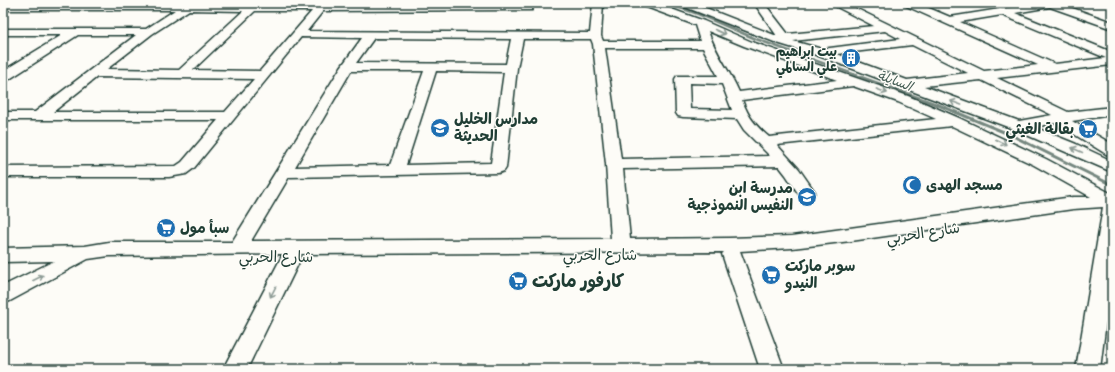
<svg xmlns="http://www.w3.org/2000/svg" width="1115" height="372" font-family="'Gochi Hand','Playpen Sans Arabic',sans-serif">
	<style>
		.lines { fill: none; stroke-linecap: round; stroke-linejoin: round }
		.stream-far1 { stroke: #75877f; stroke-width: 2.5 }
		.stream { stroke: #75877f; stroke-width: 3 }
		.minor-casing { stroke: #1f3d34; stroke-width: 3 }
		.minor { fill: #fdfcf7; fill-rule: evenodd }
		.oneway { stroke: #8e9c96 }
		.labels { text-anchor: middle; stroke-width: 3; stroke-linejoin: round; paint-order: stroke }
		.far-poi-label { font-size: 13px; font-weight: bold; fill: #1f3d34; stroke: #fdfcf7; text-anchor: end }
		.far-water-label { font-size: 13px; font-style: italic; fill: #435c53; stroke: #fdfcf7 }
		.poi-label { font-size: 15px; font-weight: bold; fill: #1f3d34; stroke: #fdfcf7; text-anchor: start }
		.street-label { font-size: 15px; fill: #1f3d34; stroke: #fdfcf7 }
		.near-poi-label { font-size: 18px; font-weight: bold; fill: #1f3d34; stroke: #fdfcf7; text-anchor: start }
	</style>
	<rect width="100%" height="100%" fill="#fdfcf7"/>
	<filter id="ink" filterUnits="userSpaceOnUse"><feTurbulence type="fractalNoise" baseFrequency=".025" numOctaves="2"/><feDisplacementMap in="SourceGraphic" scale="8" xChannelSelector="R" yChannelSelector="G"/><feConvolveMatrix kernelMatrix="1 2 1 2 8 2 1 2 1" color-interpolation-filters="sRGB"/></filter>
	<g filter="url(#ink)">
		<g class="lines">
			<!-- stream-far1 -->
			<path class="stream-far1" d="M666,3L698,14L756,39L900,91"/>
			<!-- stream -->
			<path class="stream" d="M897,90L941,106L1011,135L1112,185"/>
			<defs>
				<path id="minor" d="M524,3H534L532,10L323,11L307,31L590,33L593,3H603L601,36L603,41H700L695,25L641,5L640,3H655L704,21L752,42L908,96L959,118L1046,159L1112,194V274L1100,369H1076L1103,207L1073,209L851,241L792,248L740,251L784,369H760L722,254L724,252L299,254L301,258L247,369H223L283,254L109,256L88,259L10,301L3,303V286L54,261L3,262V248L85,246L109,242H232L341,67L362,38L301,37L194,168L186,174L169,177H3V167L176,166L182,162L218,120H3V112H35L136,35H78L8,80L3,81V71L62,35H3V29H146L175,10H3V4L523,5ZM189,10L243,11L179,70L107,69L152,34ZM255,11H312L260,71L193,70ZM708,31L744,46L837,80L739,92C730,71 715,53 708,31ZM374,38L511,39L506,64L356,63ZM523,39H591L593,44L606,164L611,239L251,241L289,177L498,173L504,171L506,168L517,68ZM605,48H703L718,76H677L675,79L676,113L678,116L683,117L737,119L744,130L770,156L621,159ZM351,71H424L390,165L295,167ZM436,71L504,72L491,163L406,165ZM97,77L254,79L225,112H53ZM689,83L722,84L732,110L690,109ZM853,86L898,102L936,119L769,137C755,125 749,118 742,100ZM952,126L1034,165L1091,197H1073L792,236L729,238L630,239L623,169L779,166L786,175L800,196L806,197L812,196L815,192L799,169L777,145Z
					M679,3H693L777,36L754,3H764L788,34L874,26L833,5L832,3H845L984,71L1038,65L904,5L903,3H917L950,17L1037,3H1058L1112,22V29L1050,7L1015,13L1112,52V65L997,78L1068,112L1112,107V115L1072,121L1112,144V156L1106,154L1056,123L1034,127L1076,144L1112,161V172L1013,129L816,55L777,43L680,5ZM1002,15L1106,58L1055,64L960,22ZM885,31L900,39L822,49L793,41ZM912,45L968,73L907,80L837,54ZM981,80L1052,115L1019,121L924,86Z"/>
			</defs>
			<!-- minor casing -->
			<use href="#minor" class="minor-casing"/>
			<!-- minor -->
			<use href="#minor" class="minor"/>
		</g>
		<!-- one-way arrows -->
		<defs><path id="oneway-shaft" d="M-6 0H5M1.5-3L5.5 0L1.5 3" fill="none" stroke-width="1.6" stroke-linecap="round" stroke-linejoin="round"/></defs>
		<g class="oneway">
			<use href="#oneway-shaft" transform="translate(720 32) rotate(25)"/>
			<use href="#oneway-shaft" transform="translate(882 91) rotate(20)"/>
			<use href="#oneway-shaft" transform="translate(956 103) rotate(-160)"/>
			<use href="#oneway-shaft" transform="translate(1001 142) rotate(26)"/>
			<use href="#oneway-shaft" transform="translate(1077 150) rotate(-156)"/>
			<use href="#oneway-shaft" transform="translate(38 278) rotate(-27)"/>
			<use href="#oneway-shaft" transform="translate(273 292) rotate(117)"/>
		</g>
	</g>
	<!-- icons -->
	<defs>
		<symbol id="building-disc" viewBox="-11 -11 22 22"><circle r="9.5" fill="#1f6fb2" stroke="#fdfcf7"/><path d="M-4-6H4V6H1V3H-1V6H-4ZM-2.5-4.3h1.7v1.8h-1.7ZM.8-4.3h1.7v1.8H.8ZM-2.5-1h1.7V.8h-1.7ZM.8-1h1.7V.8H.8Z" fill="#fff"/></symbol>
		<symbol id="school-disc" viewBox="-11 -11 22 22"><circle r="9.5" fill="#1f6fb2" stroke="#fdfcf7"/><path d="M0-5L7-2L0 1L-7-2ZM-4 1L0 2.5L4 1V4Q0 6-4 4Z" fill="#fff"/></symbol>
		<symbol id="supermarket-disc" viewBox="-11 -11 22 22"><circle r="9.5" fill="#1f6fb2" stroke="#fdfcf7"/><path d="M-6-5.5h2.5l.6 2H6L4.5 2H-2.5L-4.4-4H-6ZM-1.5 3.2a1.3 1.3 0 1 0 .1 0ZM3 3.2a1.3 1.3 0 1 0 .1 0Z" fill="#fff"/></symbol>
		<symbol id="mosque-disc" viewBox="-11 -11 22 22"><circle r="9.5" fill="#1f6fb2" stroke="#fdfcf7"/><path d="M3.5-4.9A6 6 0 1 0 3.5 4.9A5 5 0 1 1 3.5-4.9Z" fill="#fff"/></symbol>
	</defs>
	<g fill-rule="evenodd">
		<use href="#building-disc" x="840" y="47" width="22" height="22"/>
		<use href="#school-disc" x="429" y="117" width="22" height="22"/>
		<use href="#supermarket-disc" x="1077" y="118" width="22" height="22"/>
		<use href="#mosque-disc" x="901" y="174" width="22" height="22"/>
		<use href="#school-disc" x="796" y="186" width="22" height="22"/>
		<use href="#supermarket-disc" x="155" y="217" width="22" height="22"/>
		<use href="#supermarket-disc" x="760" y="264" width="22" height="22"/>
		<use href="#supermarket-disc" x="507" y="270" width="22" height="22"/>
	</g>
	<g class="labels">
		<!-- far-poi labels -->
		<g class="far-poi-label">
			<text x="837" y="56">بيت ابراهيم<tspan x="837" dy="15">علي السالمي</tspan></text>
		</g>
		<!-- far-water labels -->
		<g class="far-water-label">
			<text transform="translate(895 80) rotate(21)" y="5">السايلة</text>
		</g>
		<!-- poi labels -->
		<g class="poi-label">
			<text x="454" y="124">مدارس الخليل<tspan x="454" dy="17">الحديثة</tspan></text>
			<text x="1074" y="134" text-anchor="end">بقالة الغيثي</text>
			<text x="926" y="190">مسجد الهدى</text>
			<text x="793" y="193" text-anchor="end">مدرسة ابن<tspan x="793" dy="17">النفيس النموذجية</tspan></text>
			<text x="180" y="233">سبأ مول</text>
			<text x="785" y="271">سوبر ماركت<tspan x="785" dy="17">النيدو</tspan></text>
		</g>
		<!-- street labels -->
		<g class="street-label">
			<text transform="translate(923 233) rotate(-9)" y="5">شارع الحربي</text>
			<text x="600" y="260">شارع الحربي</text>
			<text x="276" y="262">شارع الحربي</text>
		</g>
		<!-- near-poi labels -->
		<g class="near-poi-label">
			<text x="532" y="287">كارفور ماركت</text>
		</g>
	</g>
	<!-- margin -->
	<rect width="1115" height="372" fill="none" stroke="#fdfcf7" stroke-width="16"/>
	<rect x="8" y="8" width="1099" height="356" fill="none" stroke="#1f3d34" stroke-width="1.5" filter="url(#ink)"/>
</svg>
